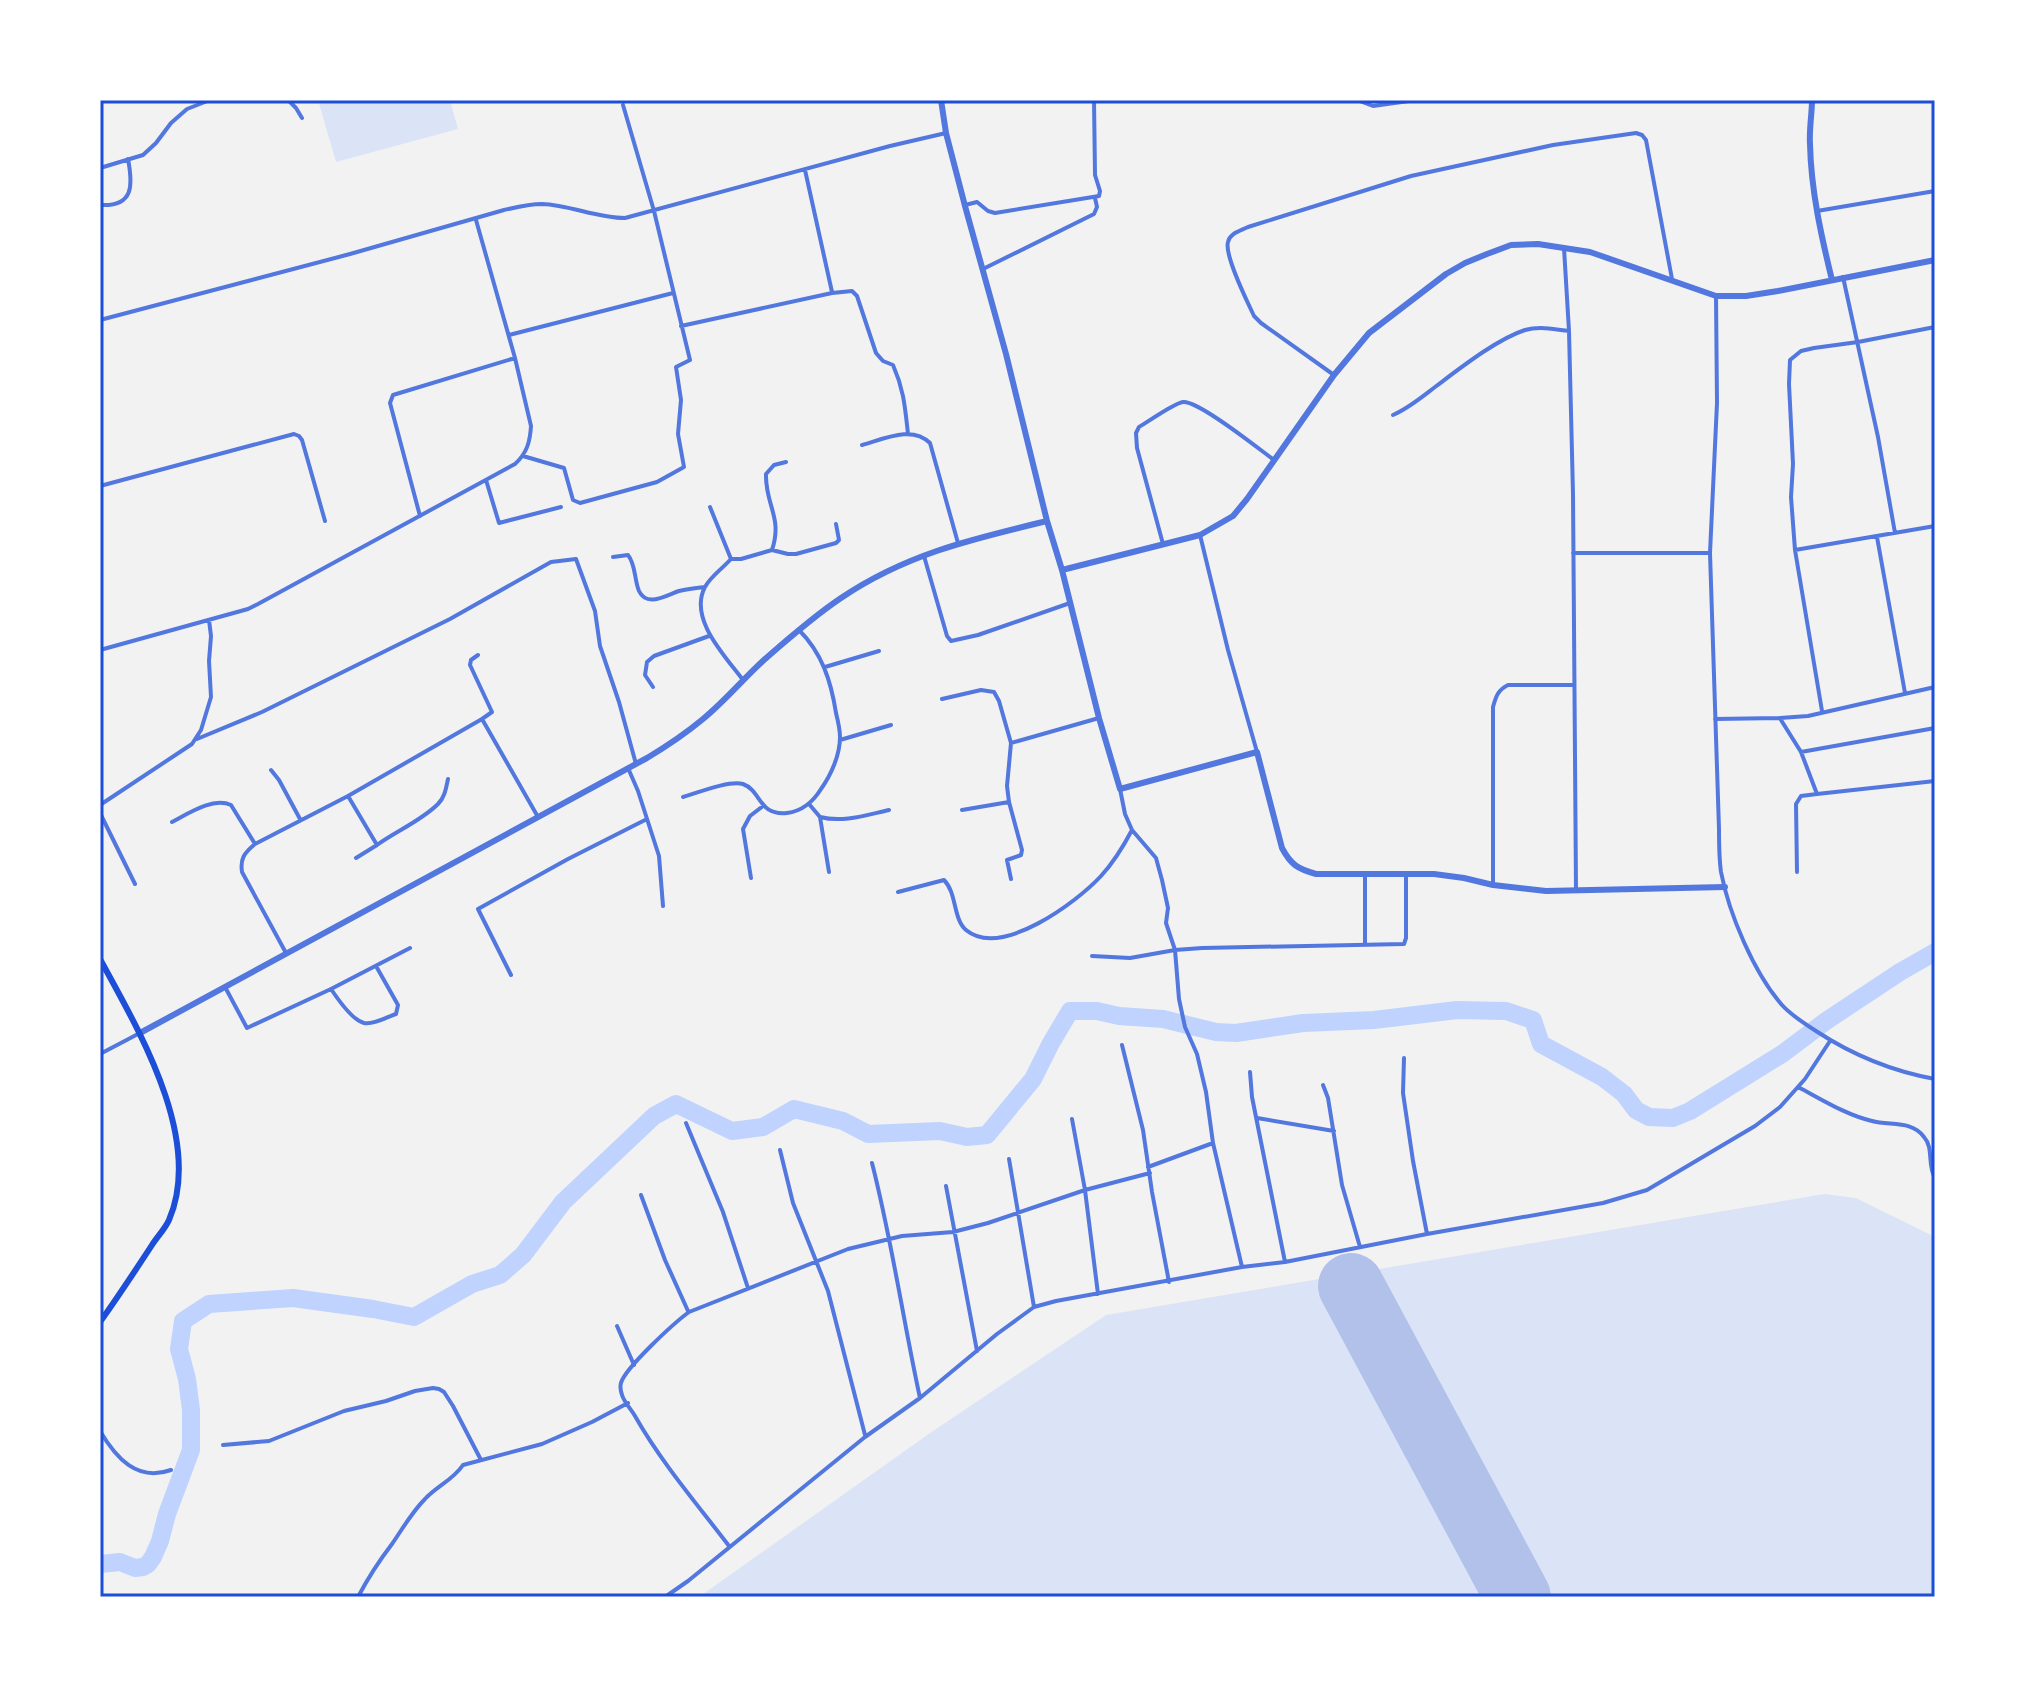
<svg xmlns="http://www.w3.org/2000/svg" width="2035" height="1697" font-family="'Work Sans',sans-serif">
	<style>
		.green { fill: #dbe4f7 }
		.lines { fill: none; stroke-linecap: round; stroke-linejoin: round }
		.river { stroke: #bfd3fe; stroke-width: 18 }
		.runway { stroke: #b2c1ea; stroke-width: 66 }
		.minor { stroke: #5277de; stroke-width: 4 }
		.tertiary { stroke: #5277de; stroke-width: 6 }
		.secondary { stroke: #1d4ed8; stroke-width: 6 }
		.neatline { fill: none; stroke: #1d4ed8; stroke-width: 3 }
	</style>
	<rect width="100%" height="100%" fill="#f2f2f2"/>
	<!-- green -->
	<path class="green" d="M318,100H450L458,129L336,162Z
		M1824,1194L1856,1198L1935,1237V1597H699L930,1433L1106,1315Z"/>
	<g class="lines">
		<!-- river -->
		<path class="river" d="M100,1564L120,1562L135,1568L143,1567L148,1564L153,1557L160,1541L167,1514L191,1450V1410L187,1379L179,1349L183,1321L209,1304L293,1298L373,1309L414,1317L472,1284L500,1275L523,1255L563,1202L654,1116L676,1104L732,1131L763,1127L794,1109L843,1121L868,1134L940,1131L967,1137L987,1135L1033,1079L1051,1043L1070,1011H1097L1119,1016L1163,1019L1216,1032L1236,1033L1303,1023L1374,1020L1457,1010L1506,1011L1533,1020L1541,1044L1602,1077L1624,1094L1636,1110L1649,1117L1673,1118L1690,1111L1782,1054L1826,1021L1900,972L1935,952"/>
		<!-- runway -->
		<path class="runway" d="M1351,1286L1518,1597"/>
		<!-- minor -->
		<path class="minor" d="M288,100L296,108L302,118
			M1357,100L1373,106L1416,100
			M100,168L143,155L156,143L171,123L187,109L210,100
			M805,170L832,292
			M100,205C134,207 133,185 128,159
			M965,205L977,202L988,211L995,213L1099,196L1100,191L1095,175L1094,100
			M1817,211L1935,191
			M1564,248L1569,331L1573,494L1576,889
			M983,269L1094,214L1097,207L1095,198
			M1843,277L1878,437L1895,533
			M1716,296L1717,403L1710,553L1719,829C1719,843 1719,858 1721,872C1729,914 1754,973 1782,1005C1791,1015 1805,1024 1816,1031C1854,1056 1891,1071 1935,1079
			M100,320L350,254L504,210C517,207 529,204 542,204C570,205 597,218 625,218L890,146L946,133
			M681,326L832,293L852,291L857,296L876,353L883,361L893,365C904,390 905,407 908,434
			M509,335L673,293
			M1334,375L1261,323L1254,316C1248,303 1224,255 1228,242C1230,233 1240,231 1248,227L1411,176L1553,145L1636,133L1642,135L1646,140L1672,279
			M1393,415C1409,408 1422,397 1435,387C1459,369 1497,339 1525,330C1539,326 1555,329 1569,331
			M862,445C884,439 912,425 930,443L958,543
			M523,456L564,468L573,500L580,503L657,482L684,467L678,434L681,400L676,367L690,360L654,211L623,105
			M486,480L499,523L561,507
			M100,486L294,434L299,436L302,440L325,521
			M710,507L731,559
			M420,516L390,403L393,395L515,358
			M1200,535L1228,650L1257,752
			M1877,537L1905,693
			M1163,544L1137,448L1136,433L1139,427C1148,422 1174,403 1183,402C1198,400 1259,449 1274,460
			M772,550C783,517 765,505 766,474L774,465L786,462
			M1795,550L1935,526
			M1573,553H1710
			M924,556L947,636L951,641L978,635L1070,603
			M613,557L628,555C636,565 634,579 639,591C647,608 667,595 679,591C687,589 696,588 705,587
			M100,650L248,609L258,604L515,464C527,453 530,442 531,426L515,358L476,220
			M478,655L471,660L470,665L492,712L482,719
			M825,667L879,651
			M743,680C726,657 688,619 705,587C710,577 723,568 731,559H741L772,550L788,554H796L836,543L839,540L836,524
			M653,687L645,675L647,662L654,656L709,636
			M942,699L981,690L994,692L999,701L1011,743
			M1822,711L1795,550L1791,497L1793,464L1789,384L1790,360L1801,351L1814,348L1858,342L1935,327
			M1715,719L1780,718L1808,716L1935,687
			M1781,720L1801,752L1817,794L1935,781
			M197,739L262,712L450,619L551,562L576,559L595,611L600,646L619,702L636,764
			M840,740L891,725
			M1801,752L1935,728
			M628,768L638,791L659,856L663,906
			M271,770L279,780L300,819
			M1120,789L1125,814L1132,830L1156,858L1162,880L1168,908L1166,923L1175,950L1179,999L1185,1027L1197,1054L1206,1092L1213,1143L1242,1267
			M348,796L377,845C396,831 421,821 438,804C445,797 446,788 448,779
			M683,797C697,793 729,780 743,784C762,791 758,816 787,813C803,811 813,802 821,789C831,775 840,755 840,737C840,729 838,721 836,713C831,681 822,653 799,630
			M1009,802L1022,850L1021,855L1007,860L1011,879
			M809,804L820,817L829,872
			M100,805L192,744L201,730L211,697L209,661L211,636L209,620
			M962,810L1009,802L1007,786L1011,743L1099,718
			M100,813L135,884
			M820,817C843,823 866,815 889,810
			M172,822C189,813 213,797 231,805L255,844
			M356,858L377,845
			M1797,872L1796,804L1801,796L1817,794
			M1365,874V945
			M751,878L743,829L750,816L763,806
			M1493,885V707C1496,696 1498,690 1508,685H1574
			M898,892L944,880C957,893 953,919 966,930C1001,959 1077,902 1101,876C1114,862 1123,847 1132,830
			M286,953L242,872C240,859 244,853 255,844L348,796L482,719L538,817
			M1092,956L1130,958L1175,950L1202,948L1404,944L1406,938V874
			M511,975L478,909L568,859L647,819
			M225,987L247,1028L331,989L410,948
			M331,989C337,998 352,1020 364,1023C373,1025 387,1017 396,1014L398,1005L376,966
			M1122,1045L1143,1130L1152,1192L1169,1282
			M100,1054L138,1034
			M1404,1058L1403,1093L1413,1161L1427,1234
			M1250,1072L1252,1097L1285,1262
			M1323,1085L1328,1098L1342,1185L1360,1247
			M1798,1087C1821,1099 1846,1115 1872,1121C1890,1126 1912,1120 1924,1137C1934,1148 1927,1165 1935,1178
			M1257,1118L1334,1131
			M1072,1119L1085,1190L1098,1294
			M686,1123L723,1212L748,1288
			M780,1150L793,1203L828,1291L865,1435
			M1009,1159L1034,1307
			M872,1163C892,1241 903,1320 920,1398
			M1148,1167L1213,1143
			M946,1186L977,1351
			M641,1195L665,1260L688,1311
			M617,1326L634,1365
			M100,1431C116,1458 137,1482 171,1470
			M223,1445L269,1441L344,1411L386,1401L415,1391L433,1388L439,1389L444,1392L453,1406L481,1460
			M729,1546C697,1504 661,1462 635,1416C631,1409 624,1402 622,1395C621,1392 620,1386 621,1383C625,1368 674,1323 689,1312L848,1249L902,1236L953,1232L988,1223L1085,1190L1150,1173
			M358,1597C368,1578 379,1561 392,1544C403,1528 412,1512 425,1499C437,1486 453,1480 463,1465L542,1444L592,1422L628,1403
			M665,1597L688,1581L865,1437L920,1398L997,1334L1034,1307L1056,1301L1242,1267L1285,1262L1427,1234L1603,1203L1647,1190L1755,1126L1780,1107L1805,1079L1830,1041"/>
		<!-- tertiary -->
		<path class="tertiary" d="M941,100L946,133L965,206L1006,354L1047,521L1062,570L1099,718L1120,789L1257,752L1282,848C1291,865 1298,869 1316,874H1434L1464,878L1493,885L1546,891L1725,887
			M1812,100C1812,114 1809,129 1810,144C1811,190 1821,235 1832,280
			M1062,570L1200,535L1233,516L1247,499L1334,375L1369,333L1446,274L1465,263L1487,254L1511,245L1538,244L1590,252L1716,296H1746L1778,291L1935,260
			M140,1033L647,758C667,746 685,734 703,719C725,701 743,679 765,659C789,638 814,616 841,598C906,554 972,539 1047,521"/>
		<!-- secondary -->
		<path class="secondary" d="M100,959C138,1029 204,1139 169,1220C165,1229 157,1237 152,1245C135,1271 118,1297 100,1322"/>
	</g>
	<!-- border -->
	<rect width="2035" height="1697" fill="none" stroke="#ffffff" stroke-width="204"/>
	<rect x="102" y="102" width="1831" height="1493" class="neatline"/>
</svg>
